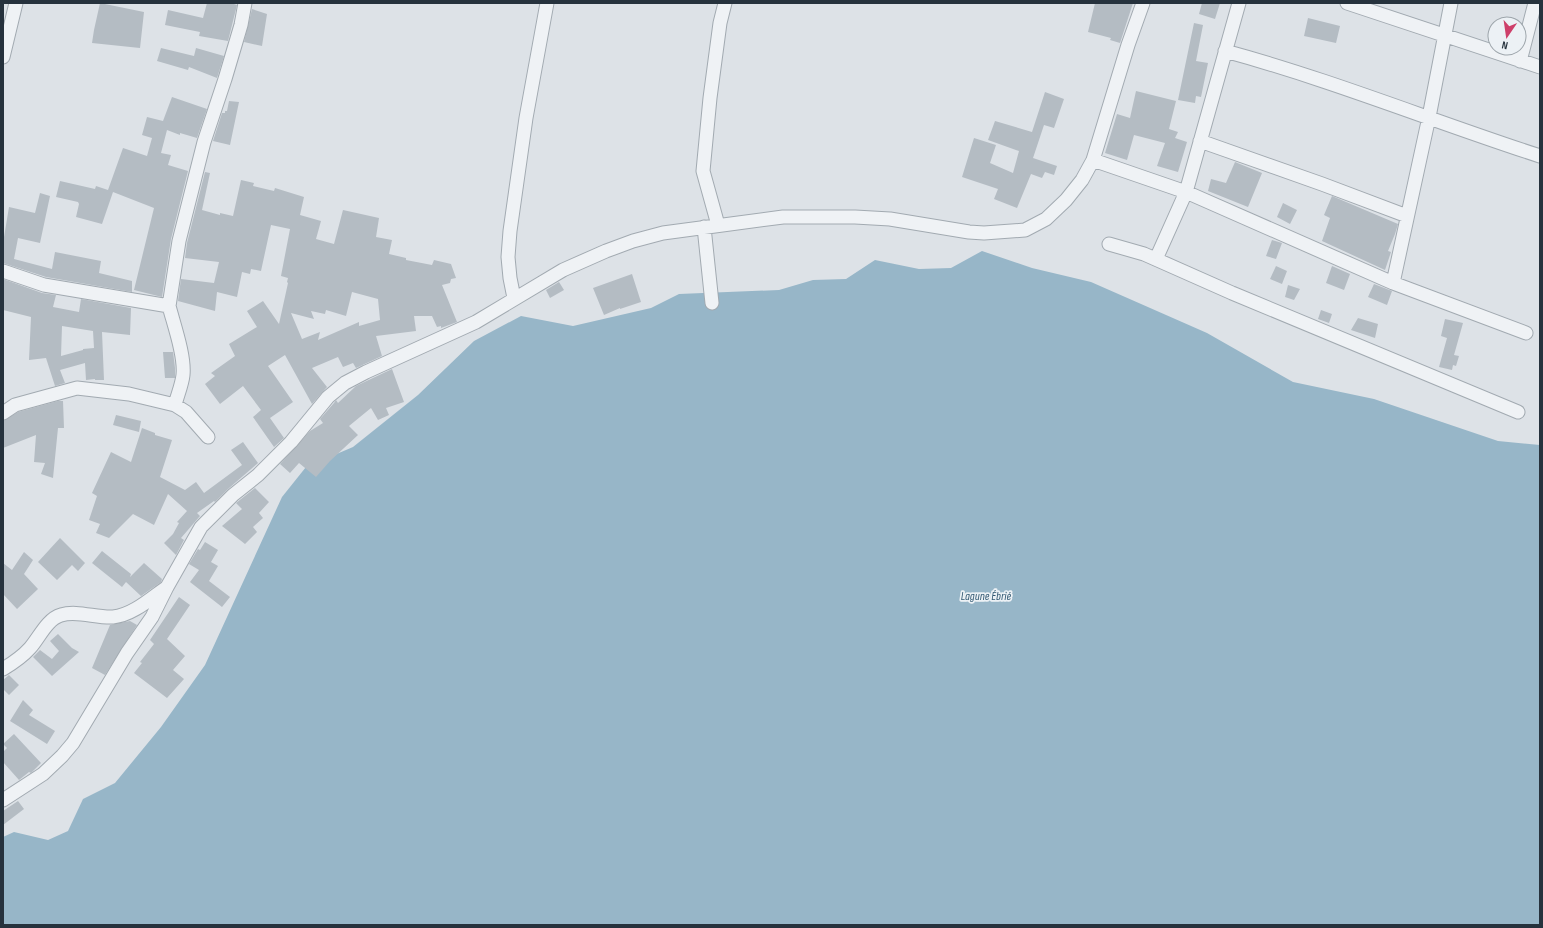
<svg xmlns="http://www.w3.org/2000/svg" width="1543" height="928" font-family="'Sofia Sans Condensed',sans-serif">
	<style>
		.water { fill: #97b6c8 }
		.building { fill: #b4bcc3; fill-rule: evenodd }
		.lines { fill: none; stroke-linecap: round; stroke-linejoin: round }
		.minor-casing { stroke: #a2aab1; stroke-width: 15 }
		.minor { stroke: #eff2f5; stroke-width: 13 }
		.labels { text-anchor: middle; stroke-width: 3.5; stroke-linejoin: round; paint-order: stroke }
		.water-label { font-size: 12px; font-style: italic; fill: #305771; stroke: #ecf1f5 }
	</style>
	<rect width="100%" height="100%" fill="#dde2e7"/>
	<!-- water -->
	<path class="water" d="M982,251L1032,268L1091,282L1207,333L1293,382L1374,399L1498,441L1540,445V925H3V837L14,832L48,840L68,831L83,799L115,783L161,727L205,665L282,497L306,467L353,447L418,395L474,341L521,316L573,326L651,308L679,294L779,290L813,280L846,279L875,260L919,269L951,268Z"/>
	<!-- building -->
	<path class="building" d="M100,3L144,12L140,48L92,43L94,30Z
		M207,3H231L237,5L228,41L199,36L200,32L165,25L168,10L203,18Z
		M1095,3H1133L1120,43L1110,40L1111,38L1088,32Z
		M1202,3H1220L1215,19L1199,14Z
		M252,9L267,14L262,46L244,42Z
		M1308,18L1340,26L1336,43L1304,36Z
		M1194,23L1203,25L1196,61L1208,63L1201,97L1196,96L1195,103L1178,100Z
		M161,48L194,56L196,48L224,56L217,78L189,67L188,70L157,61Z
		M1136,91L1176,101L1169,129L1178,132L1175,138L1187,142L1178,172L1157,166L1165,143L1134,135L1127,160L1105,153L1117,114L1130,118Z
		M1045,92L1064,99L1054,128L1044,125L1033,158L1057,166L1054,175L1045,172L1042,178L1031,174L1017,208L994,199L998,189L962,177L974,138L996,145L990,163L1013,173L1019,151L988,140L995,121L1032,132Z
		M172,97L207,109L197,138L180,133V135L167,130L161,153L171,155L168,165L188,171L171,239L162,297L134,290L154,208L113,192L102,224L76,217L79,204L78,202L56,197L60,181L95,189L96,186L108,190L123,148L147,156L152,138L142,135L147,117L163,121Z
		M229,101L239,102L230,145L213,141L222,113H225V111H227Z
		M1235,162L1262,173L1248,207L1208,191L1211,179L1226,183Z
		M205,172L210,173L202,210L220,215V213L233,216L241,180L254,183L253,186L274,191L275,188L304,197L300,215L321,221L316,239L334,244L343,210L379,218L376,237L392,240L389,254L406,258V260L432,265L434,260L451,264L456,278L451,279L450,283L442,285L457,322L441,328V326L437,327L432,316H414L416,331L376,336L382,356L356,368L353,363L343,367L338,357L312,368L327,387L312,404L285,355L268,366L293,402L270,418L284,438L274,447L253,417L261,410L243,386L220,404L205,384L215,376L211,373L235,356L229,344L257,327L247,311L263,301L279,324L288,283L287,282L288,278L281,276L290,229L271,225L261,271L251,269L250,274L242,272L237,297L217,292L215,311L178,301L181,279L214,283L219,262L185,258L187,243ZM352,292L378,299L380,320L359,326V322L318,340L320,332L302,339L291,313L314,319L311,311L325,314L326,310L346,316Z
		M40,193L50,196L40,243L18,238L14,259L52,269L55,252L101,261L99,273L132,281V292L46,277L3,263V237H4L9,207L35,213Z
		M1332,196L1398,224L1395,234L1388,251L1391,252L1385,270L1322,241L1330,218L1324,215Z
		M1283,203L1297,210L1290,224L1277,217Z
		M1272,240L1282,243L1276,259L1266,256Z
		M1276,266L1287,271L1282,284L1270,279Z
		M1332,266L1350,274L1344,290L1326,283Z
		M632,274L641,302L620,309V308L604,315L593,288Z
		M3,279L42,293L56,295L53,307L79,312L81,299L131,308L130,335L102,332L104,380H95V379L86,380L85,363L60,370L65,383L55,386L46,358L29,360L31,317L3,310ZM62,326L93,331L94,348L83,349V350L61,356Z
		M559,282L564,290L550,298L546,290Z
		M1374,284L1392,291L1387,305L1368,297Z
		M1288,285L1300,289L1294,300L1285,297Z
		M1321,310L1332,314L1329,323L1318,319Z
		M1358,318L1378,324L1375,338L1351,330Z
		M1445,319L1463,323L1454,355L1459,356L1456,366L1453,365L1452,370L1439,367L1447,338L1441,336Z
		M163,352H173L175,368V378H165Z
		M392,369L404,402L386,408L389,415L378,420L371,408L349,426L358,435L330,461L316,477L299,463L290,473L280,464L310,431L323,423L320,419L334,403L336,400L338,403L356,386Z
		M58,401H63L64,428H58L53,478L41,474L45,463L34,462L36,435L3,448V421L18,412Z
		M116,415L141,421L139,432L113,425Z
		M142,428L155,433V435L172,440L160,477L185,490L196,482L204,493L242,465L231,450L243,442L258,463L228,489L215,502L214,501L197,513L200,516L181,538L184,540L176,555L164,543L173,534L179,523L177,522L187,511L168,494L154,525L133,514L109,538L96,533L100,524L89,520L97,496L92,493L111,452L131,462Z
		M255,488L269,502L259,513L263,518L253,527L257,532L245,544L222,526L242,509L236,503Z
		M60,538L85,563L78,571L72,565L57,580L38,562Z
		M205,542L218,550L211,562L218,566L209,581L230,597L222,607L190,582L199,570L189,564L198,549L200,550Z
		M102,551L131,574L130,577L144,563L162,579L161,582L141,596L126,582L122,587L92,563Z
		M24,552L33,560L24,574L38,589L17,609L3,594V563L12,570Z
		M179,597L190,605L167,639L185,656L173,670L184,679L167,698L134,673L142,663L140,662L154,644L150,640Z
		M130,621L137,625L105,675L92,668L110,625Z
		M58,634L72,648L79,652L52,676L33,657L40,650L52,659L59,651L50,641Z
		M9,675L19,685L9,695L3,689V680Z
		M23,700L33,710L29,715L55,731L47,744L10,721Z
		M14,734L41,763L31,773L29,772L19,780L3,762V752L7,748L3,744Z
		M18,801L24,809L3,825V811Z"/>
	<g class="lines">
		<defs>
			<path id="minor" d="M1347,3L1540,67
				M1225,51C1332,80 1435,122 1540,156
				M3,57L16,3
				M1520,61L1535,3
				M1200,141L1322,184L1407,216
				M1093,160L1186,192L1393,283L1526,333
				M718,225L703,171L710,98L720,23L725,3
				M704,227L712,303
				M1109,244L1144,254L1232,293L1518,412
				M1156,259L1186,192L1239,3
				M3,271L44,285L169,306L179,241L204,142L225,79L241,25L245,3
				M1393,283L1429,117L1451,3
				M514,298L510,278L508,257L510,231L526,118L547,3
				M169,306C174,325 185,356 183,375C182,385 177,396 175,405
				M3,413L15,405L77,388L129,394L175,405L186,412L208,437
				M3,669C13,663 22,657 30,648C39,638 47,619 61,615C77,610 96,618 113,617C133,615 151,598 167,587
				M3,800L43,774L62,756L73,743L127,653L152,617L167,587L201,527L233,495L258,475L291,442L328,397L345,383L366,372L476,322L563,270L606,251L633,241L663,233L783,217H855L890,219L969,232L984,233L1025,230L1046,219L1066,200L1082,180L1093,160L1128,45L1143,3"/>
		</defs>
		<!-- minor casing -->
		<use href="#minor" class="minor-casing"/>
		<!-- minor -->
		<use href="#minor" class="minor"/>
	</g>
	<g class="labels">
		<!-- water labels -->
		<g class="water-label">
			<text x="986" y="600">Lagune Ébrié</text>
		</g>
	</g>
	<!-- border -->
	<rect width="1543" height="928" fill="none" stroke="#26323d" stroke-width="8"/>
	<!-- north arrow -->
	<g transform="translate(1507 36) rotate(193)"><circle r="19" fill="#ecf1f5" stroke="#9da5ab"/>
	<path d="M0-3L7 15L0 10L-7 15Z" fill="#ce3f6a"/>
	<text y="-6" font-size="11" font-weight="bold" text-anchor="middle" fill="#26323d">N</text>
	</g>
</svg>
